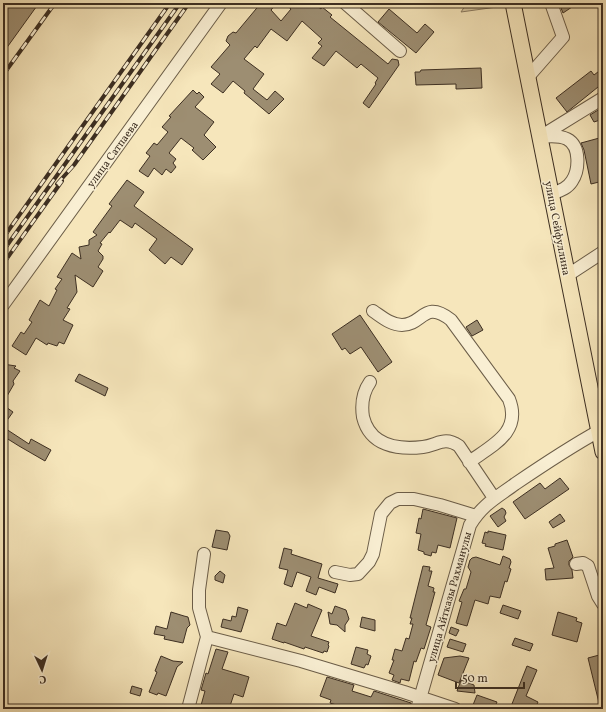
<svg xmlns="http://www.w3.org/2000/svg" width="606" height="712" font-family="Vollkorn,serif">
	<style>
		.green { fill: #d7c7a1; stroke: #8a7b62 }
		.building { fill: #9d8e72; stroke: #3d2f22 }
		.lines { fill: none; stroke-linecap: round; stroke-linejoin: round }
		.minor-casing { stroke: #6b5d48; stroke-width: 14 }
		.major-casing { stroke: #3d2f22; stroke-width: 17 }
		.minor { stroke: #f9efd3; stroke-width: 12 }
		.major { stroke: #f6e6bb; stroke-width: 15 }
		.rail-casing { stroke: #3d2f22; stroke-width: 4 }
		.rail { stroke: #f9efd3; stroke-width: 2.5; stroke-dasharray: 8; stroke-linecap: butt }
		.labels { text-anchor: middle; stroke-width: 3; stroke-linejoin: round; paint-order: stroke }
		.street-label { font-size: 11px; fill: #3d2f22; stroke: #f9efd3 }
	</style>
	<rect width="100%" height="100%" fill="#f6e6bb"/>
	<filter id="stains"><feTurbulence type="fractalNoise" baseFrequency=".005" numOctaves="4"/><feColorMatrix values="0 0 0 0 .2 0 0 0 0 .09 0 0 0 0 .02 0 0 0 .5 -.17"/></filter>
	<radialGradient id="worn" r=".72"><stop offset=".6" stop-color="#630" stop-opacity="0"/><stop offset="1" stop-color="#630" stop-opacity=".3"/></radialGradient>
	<!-- green -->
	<path class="green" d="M467,3H504V6L461,12Z"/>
	<!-- building -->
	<path class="building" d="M3,3H39L3,53Z
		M261,3H277L271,10L281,21L291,9L284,3H310L315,7L316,5L321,9L322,7L332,15L330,17L388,64L392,59L398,60L399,65L369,108L363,103L376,84L375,83L378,78L361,64L357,68L336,51L324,66L312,58L322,46L318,43L322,39L302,21L287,41L271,29L257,48L255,46L244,59L264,74L253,89L267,100L275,91L284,99L269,114L244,93L245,91L233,81L223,93L211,84L220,74L211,67L230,45L226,41L228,36L233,32L236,33Z
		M559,3H578L563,13Z
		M389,9L417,33L425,24L434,32L416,53L378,22Z
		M481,68L482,88L456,89V84L416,85L415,72H420L421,70Z
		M603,68V83L567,112L556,98L591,71L594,75Z
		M193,90L197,94L199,92L204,97L195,107L214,122L204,135L216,147L203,160L192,150L194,148L181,138L169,153L176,159L173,163L176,167L171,173L166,169L162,175L154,168L148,177L139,171L150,156L146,153L154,143L157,145L168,132L162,127L171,117L169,116Z
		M603,107V119L594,122L590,115Z
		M603,137V181L591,184L584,150L581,143Z
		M127,180L144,192L134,206L193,249L182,265L171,257L165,264L149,250L157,239L135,223L132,228L120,220L110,233L109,232L100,243L102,244L98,251L103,256V259L98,267L103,271L93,287L75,275L77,292L67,308L70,309L63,320L73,325L64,344L59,342L57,346L48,343L47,345L36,338L26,355L12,346L21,332L24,334L32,322L29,320L40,300L49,306L57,290L55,289L62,279L57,277L72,253L81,259L79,247L89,245V240L97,235L93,232L112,206L109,204Z
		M360,315L392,362L378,372L361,347L350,354L345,348L342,350L332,334Z
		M477,320L483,330L472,336L466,327Z
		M3,364L16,366L14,368L20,371L13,381L14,384L3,403Z
		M79,374L108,388L105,396L75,381Z
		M3,405L13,412L3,426Z
		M3,427L29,444L31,439L51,450L45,461L19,446L3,436Z
		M560,478L569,489L525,519L513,502L540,483L545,489Z
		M502,508L505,510L506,513L504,517L506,521L498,527L490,516Z
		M423,509L457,518L450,548L438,545L436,553L432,552L431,556L424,554V552L418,550L421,534L416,533L419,518L421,519Z
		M560,514L565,521L553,528L549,522Z
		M216,530L228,532L230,536L227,550L212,547Z
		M488,531L506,535L503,550L485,546L486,544L482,543L485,532L488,533Z
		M567,540L573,557L569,561V565L572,570L573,578L546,580L545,569L554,568L548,548L555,546V544Z
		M284,548L292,550L291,554L322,564L318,578L338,584L335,593L319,587L316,595L306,591L311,577L297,572L292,587L284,584L288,570L279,568Z
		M503,556L510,559L511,562L509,568L511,569L507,582L505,581L500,598L490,596L488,604L475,600L467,626L456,623L462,602L459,601L464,589H466L471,572L468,567L470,560L472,558L476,557L500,565Z
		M423,566L430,567L429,571H432L428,586L434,588L433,592H435L426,625L431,627L424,649L421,648L416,662L414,661L409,681L401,679L400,683L392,680L394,675L389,673L394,660H392L395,649L402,651L406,638L409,639L413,624H410L412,618H410Z
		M220,571L225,575L223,583L215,580V576Z
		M295,603L307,608L308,604L322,610L311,636L329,642L328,645L329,646L327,652L324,651L323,653L305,647L304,649L284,642V643L272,639L277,623L286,626Z
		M503,605L521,611L518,619L500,613Z
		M335,606L346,610L349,619L345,625V632L337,625L330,624L328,612L332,614Z
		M238,607L248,610L241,632L221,627L223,619L231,621L232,616L236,617Z
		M171,612L184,616L188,617L190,625L187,628L183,643L164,639L165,636L154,634L156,626L167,629Z
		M558,612L577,618L576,621L582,623L577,642L552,635Z
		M362,617L375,620V631L360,627Z
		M451,627L459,630L456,636L449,633Z
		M515,638L533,644L530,651L512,645Z
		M450,639L466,644L463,652L447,647Z
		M356,647L368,650L367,654L371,656L368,665L366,664L364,668L351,664Z
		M216,649L228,652L222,669L249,677L243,697L234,694L229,709H200L205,691L201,690L206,673L208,674Z
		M603,654V706L600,707L588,658Z
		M161,656L173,661L183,662L177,667L166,696L158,693L157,695L149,692L157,672L155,671Z
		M460,656L469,658L459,683L438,675L444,658Z
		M527,666L537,670L526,696L538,702L535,709H510Z
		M327,677L354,685L352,691L371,697L374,691L411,703L409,709H349L330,703L331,700L320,696Z
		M461,680L474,685L475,693L457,691Z
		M132,686L142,689L140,696L130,693Z
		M477,695L497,702L494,709H483L473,705Z"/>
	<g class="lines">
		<defs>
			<path id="minor" d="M345,3L400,51
				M528,77L563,37L551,3
				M543,135L603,98
				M540,137C549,136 559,135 567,139C581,146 579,171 572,181C567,189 559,191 551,194
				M568,275L603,252
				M3,305L221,3
				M373,311C382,317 391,325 402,325C423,325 424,299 451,320L509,399C522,432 493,445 469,462
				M370,382C363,392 361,404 363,417C370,446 398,450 423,447C438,445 444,436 459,446L494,498
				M576,564L583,563L588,566L598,596L603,604
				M335,572L350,575L358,574L369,562L373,554L381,514L390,503L398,499H414L440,505L476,516
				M207,637L301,661L404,692L455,709
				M188,709L207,637L199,608V590L204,554
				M417,709L470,525C483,504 496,498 515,484C543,465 570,447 599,431"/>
			<path id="major" d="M513,3L603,452"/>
		</defs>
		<!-- minor casing -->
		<use href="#minor" class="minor-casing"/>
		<!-- major casing -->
		<use href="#major" class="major-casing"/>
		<!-- minor -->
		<use href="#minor" class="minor"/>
		<!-- major -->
		<use href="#major" class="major"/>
		<defs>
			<path id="rail" d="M3,75L55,3
				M57,184L74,165L189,3
				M3,238L170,3
				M3,251L180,3
				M3,264L62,181"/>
		</defs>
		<!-- rail casing -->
		<use href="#rail" class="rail-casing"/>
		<!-- rail -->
		<use href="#rail" class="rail"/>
	</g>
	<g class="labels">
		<!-- street labels -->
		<g class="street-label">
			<text transform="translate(112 154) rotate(-54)" y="4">улица Сатпаева</text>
			<text transform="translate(558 228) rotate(79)" y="4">улица Сейфуллина</text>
			<text transform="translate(449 597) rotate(-74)" y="4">улица Айтказы Рахманулы</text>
		</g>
	</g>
	<!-- margin -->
	<rect width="606" height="712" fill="none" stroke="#f6e6bb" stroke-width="16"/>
	<rect x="4" y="4" width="598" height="704" fill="none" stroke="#3d2f22" stroke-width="2"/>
	<rect x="8" y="8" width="590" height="696" fill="none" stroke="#3d2f22"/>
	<!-- north arrow -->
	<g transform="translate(42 670) rotate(176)" stroke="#f9efd3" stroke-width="3" paint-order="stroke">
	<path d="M0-3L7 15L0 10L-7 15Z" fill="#3d2f22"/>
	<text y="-6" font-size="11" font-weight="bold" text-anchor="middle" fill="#3d2f22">С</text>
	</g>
	<!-- scale -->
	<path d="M456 682v6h68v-6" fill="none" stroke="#3d2f22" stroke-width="2"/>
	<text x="462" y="682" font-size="12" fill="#3d2f22" stroke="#f9efd3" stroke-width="3" paint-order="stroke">50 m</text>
	<rect width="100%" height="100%" filter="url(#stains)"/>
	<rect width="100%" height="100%" fill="url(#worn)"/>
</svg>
